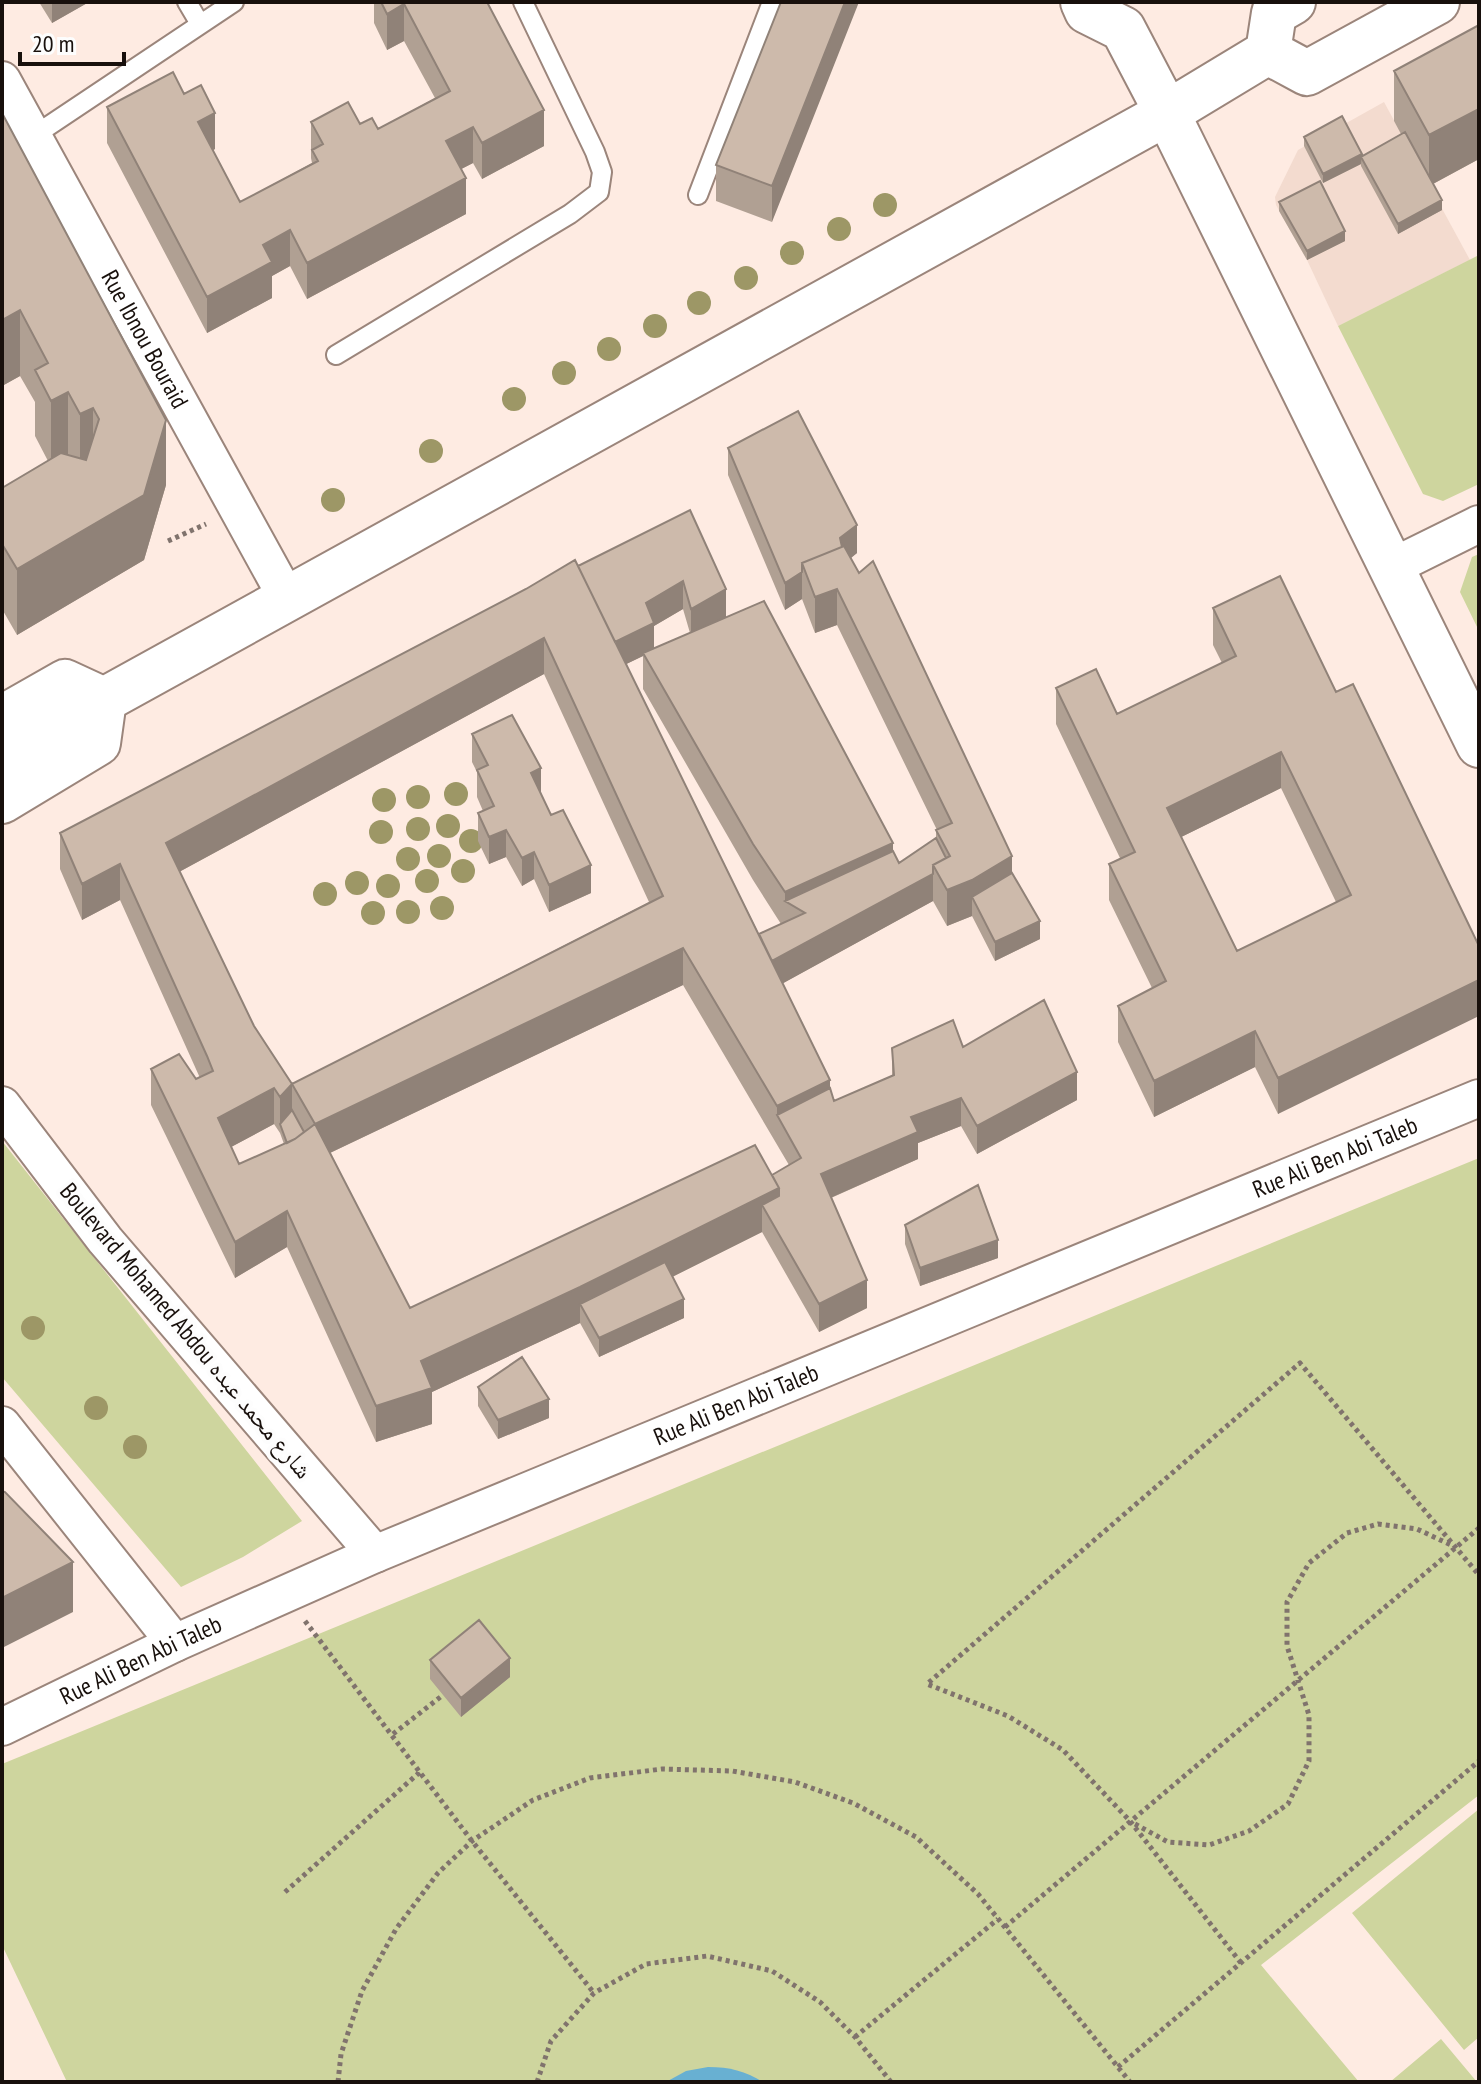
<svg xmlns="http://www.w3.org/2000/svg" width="1481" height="2084" font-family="'PT Sans Narrow','Noto Naskh Arabic',sans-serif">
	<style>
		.built { fill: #f3dbcf }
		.green { fill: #ced59e }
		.water { fill: #68b0d2 }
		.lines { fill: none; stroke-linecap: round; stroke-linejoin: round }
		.service-casing { stroke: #9b857b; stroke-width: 22 }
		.minor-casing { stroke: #9b857b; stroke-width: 40 }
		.secondary-casing { stroke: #9b857b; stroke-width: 48 }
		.primary-casing { stroke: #9b857b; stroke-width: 48 }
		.path { stroke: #80736d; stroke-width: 5; stroke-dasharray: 4 4; stroke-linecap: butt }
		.service { stroke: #fff; stroke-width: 18 }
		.minor { stroke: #fff; stroke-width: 36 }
		.secondary { stroke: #fff; stroke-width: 44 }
		.primary { stroke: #fff; stroke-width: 44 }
		.tree { fill: #9d9766 }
		.wall { fill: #b0a093; fill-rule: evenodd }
		.shaded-wall { fill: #908278 }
		.building { fill: #cdbaab; stroke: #908278; stroke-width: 2; fill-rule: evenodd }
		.labels { text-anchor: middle; stroke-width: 8; stroke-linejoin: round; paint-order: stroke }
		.street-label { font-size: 24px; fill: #18100c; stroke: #fdfdfd }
	</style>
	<rect width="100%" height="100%" fill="#feebe2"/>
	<!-- built -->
	<path class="built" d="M1384,102L1470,260L1338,326L1307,260L1276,205L1275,197L1298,150Z"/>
	<!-- green -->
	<path class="green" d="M1479,255V484L1443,501L1423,494L1338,326Z
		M1479,554V631L1460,592L1472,557Z
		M2,1141L302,1521L243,1557L181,1587L2,1377Z
		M1479,1158V1795L1261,1965L1359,2082H67L2,1945V1764Z
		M1479,1809V2037L1464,2050L1352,1913Z
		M1441,2039L1477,2082H1390Z"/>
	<!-- water -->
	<path class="water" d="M708,2067C730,2067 745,2071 763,2082H666L686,2071Z"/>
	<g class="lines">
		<defs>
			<path id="service" d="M187,2L200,24
				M32,137L234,2
				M698,195L772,2
				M336,355L570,214L599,192L602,172L595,152L523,2"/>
			<g id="minor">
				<path id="s1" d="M2,80L288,600"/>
				<path d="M1390,568L1479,524"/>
				<path d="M2,1105L105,1240L375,1554"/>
				<path d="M2,1425L175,1643"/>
				<path id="s2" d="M2,1727L175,1643L375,1554L1479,1098"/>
			</g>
			<path id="secondary" d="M1167,113L1479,745"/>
			<path id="primary" d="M1083,2L1087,11L1123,29L1167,113
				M1268,52L1307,73L1437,2
				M1268,52L1274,13L1293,2
				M2,718L65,682L104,700
				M2,760L104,700L1167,113L1268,52
				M2,801L98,743L104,700"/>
		</defs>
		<!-- service casing -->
		<use href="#service" class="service-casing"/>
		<!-- minor casing -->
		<use href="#minor" class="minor-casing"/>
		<!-- secondary casing -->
		<use href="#secondary" class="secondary-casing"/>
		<!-- primary casing -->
		<use href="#primary" class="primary-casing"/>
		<!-- path -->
		<path class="path" d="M168,541L206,524
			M305,1621L472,1841L594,1993
			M393,1734L443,1695
			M1135,1824L1168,1842L1209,1845L1249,1831L1288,1804L1309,1761V1715L1287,1646V1602L1309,1563L1347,1533L1378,1524L1417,1529L1451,1545
			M285,1892L421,1771
			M1005,1927L1479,1528
			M1241,1963L1130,1821L1063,1750L1008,1716L927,1684L1300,1363L1479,1575
			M855,2037L998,1919
			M1118,2067L1479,1761
			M338,2082L341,2054L362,1991L396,1929L438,1873L472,1841L533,1800L590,1778L662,1769L732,1771L795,1782L853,1803L916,1837L978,1894L1130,2082
			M537,2082L551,2041L594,1993L646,1964L707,1956L772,1971L820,2002L855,2037L891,2082"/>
		<!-- service -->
		<use href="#service" class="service"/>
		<!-- minor -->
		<use href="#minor" class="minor"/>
		<!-- secondary -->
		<use href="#secondary" class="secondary"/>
		<!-- primary -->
		<use href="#primary" class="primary"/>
	</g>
	<!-- trees -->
	<g class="tree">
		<circle cx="885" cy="205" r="12"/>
		<circle cx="839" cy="229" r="12"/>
		<circle cx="792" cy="253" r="12"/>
		<circle cx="746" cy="278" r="12"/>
		<circle cx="699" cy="303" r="12"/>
		<circle cx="655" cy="326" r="12"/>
		<circle cx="609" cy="349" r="12"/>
		<circle cx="564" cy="373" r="12"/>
		<circle cx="514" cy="399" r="12"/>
		<circle cx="431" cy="451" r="12"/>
		<circle cx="333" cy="500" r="12"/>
		<circle cx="456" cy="794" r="12"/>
		<circle cx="418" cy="797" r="12"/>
		<circle cx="384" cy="800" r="12"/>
		<circle cx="448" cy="826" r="12"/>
		<circle cx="418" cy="829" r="12"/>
		<circle cx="381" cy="832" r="12"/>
		<circle cx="471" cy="841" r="12"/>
		<circle cx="439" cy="856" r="12"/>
		<circle cx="408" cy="859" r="12"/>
		<circle cx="463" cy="871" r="12"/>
		<circle cx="427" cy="881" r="12"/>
		<circle cx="357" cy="883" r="12"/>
		<circle cx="388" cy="886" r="12"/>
		<circle cx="325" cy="894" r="12"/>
		<circle cx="442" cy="908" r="12"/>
		<circle cx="408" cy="912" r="12"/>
		<circle cx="373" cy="913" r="12"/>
		<circle cx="33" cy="1328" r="12"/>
		<circle cx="96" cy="1408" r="12"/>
		<circle cx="135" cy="1447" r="12"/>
	</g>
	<!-- wall -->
	<path class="wall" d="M39,2H89L52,23Z
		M374,2H487L544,146L482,179L473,163L461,169L466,214L307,299L290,266L272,276V298L207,333L107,143V107L215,149L213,150L240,202L312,163L311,158V122L360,124L378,129L435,98L404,41L387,50L374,23Z
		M781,2L772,222L716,201V165Z
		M1479,25V159L1433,184L1442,210L1398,234L1361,166V164L1323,183L1304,146V137L1362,156L1401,134L1394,121V71Z
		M2,113L166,485L144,560L17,635L2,609V488L48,461L35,436V402L20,376L2,386Z
		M1279,202L1345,241L1307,260L1279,211Z
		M728,448L857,553L850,558L1012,873L1040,939L995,961L972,916L947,926L933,901L783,983L830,1088L834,1101L892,1076V1048L963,1047L1077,1100L977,1154L961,1126L918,1143V1159L831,1198L867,1308L819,1332L762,1232L672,1277L684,1318L599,1357L580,1323L432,1392V1424L376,1442L287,1247L235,1278L151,1105V1069L196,1079L200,1078L120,900L82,920L60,869V833L690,510L726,617L893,851L899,863L936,838V830H937L837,625L815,633L802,599L785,610L728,475ZM683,609L690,633L654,648V626ZM643,656V689L753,880L781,924L759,934L626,664ZM544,674L649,902L292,1084L254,1026L179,872ZM683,985L789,1165L772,1175L410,1308L330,1153ZM274,1124L280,1133L284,1144L239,1164L231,1147Z
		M1213,608L1336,692L1479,946L1278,1114L1255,1067L1154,1117L1118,1042V1006L1152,988L1109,900V864L1120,858L1056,724V688L1117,714L1222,663L1213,645ZM1281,788L1336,902L1237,951L1181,837Z
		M472,734L541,794L591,893L549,912L534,879L522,886L506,857L489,864L478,841V813L483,811L477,797V772L472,762Z
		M905,1225L998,1258L920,1286L905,1244Z
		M478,1387L549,1418L498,1439L478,1406Z
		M430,1660L510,1677L461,1717L430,1679Z"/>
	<!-- shaded-wall -->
	<path class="shaded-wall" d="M52,2H89L52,23Z
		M845,2H859L772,222V186Z
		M404,4V41L387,50V14Z
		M1479,109V159L1429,186V135Z
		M544,110V146L482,179V143Z
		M215,113V149L198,158V122Z
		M473,127V163L446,177V141Z
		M1362,154L1361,164L1323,183V174Z
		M466,178V214L307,299V263Z
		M1442,200V210L1398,234V224Z
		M290,230V266L272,276V298L207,333V297L263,245Z
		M1345,231V241L1307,260V251Z
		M20,310V376L2,386V320Z
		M68,392V457L51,467V401Z
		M93,408V473L80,480V414Z
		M166,420V485L144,560L17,635V569Z
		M857,525V553L844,564L840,538Z
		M802,572V599L785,610V583Z
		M683,581V609L654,626V650L643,653V656L612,671V644L646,603Z
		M726,589V617L691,637V609Z
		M837,589V625L815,633V597Z
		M544,638V674L166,879V843Z
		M1281,752V788L1167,844V808Z
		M541,768V796L531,773Z
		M506,830V857L489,864V837Z
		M893,843V879L805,913L785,901V892Z
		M534,852V879L522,886V858Z
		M1012,856V892L972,897V916L947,926V890Z
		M120,864V900L82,920V884Z
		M591,865V893L549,912V885Z
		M933,874V901L769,991V963Z
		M1040,921V939L995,961V942Z
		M683,948V985L315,1160V1124Z
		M1479,980V1016L1278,1114V1078Z
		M1255,1031V1067L1154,1117V1081Z
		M1077,1072V1100L977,1154V1126Z
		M830,1080V1116L777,1115V1106Z
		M292,1084V1120L280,1124V1133V1097Z
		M274,1088V1124L218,1154V1118Z
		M961,1098V1126L918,1143V1159L821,1202V1174L911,1117Z
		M779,1188V1224L762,1205V1232L588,1319L580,1304V1323L432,1392V1424L376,1442V1406L421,1361Z
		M287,1211V1247L235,1278V1242Z
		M998,1240V1258L920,1286V1268Z
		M867,1280V1308L819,1332V1304Z
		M684,1299V1318L599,1357V1338Z
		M549,1399V1418L498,1439V1420Z
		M73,1562V1612L2,1648V1598Z
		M510,1658V1677L461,1717V1698Z"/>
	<!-- building -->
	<path class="building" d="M381,2H487L544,110L482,143L473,127L446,141L466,178L307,263L290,230L263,245L272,262L207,297L107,107L173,72L184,94L201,85L215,113L198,122L240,202L318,161L312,150L323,144L311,122L348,102L360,124L372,118L378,129L450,91L404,4L387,14Z
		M781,2H845L772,186L716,165Z
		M1479,25V109L1429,135L1394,71Z
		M2,113L166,420L144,495L17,569L2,544V488L61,453L86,460L99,419L93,408L80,414L68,392L51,401L35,370L48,363L20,310L2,320Z
		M1342,116L1362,154L1323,174L1304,137Z
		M1405,132L1442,200L1398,224L1361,157Z
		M1320,181L1345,231L1307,251L1279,202Z
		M798,411L857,525L840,538L842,547L802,563V572L785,583L728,448Z
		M690,510L726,589L691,609L683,581L646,603L654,623L615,642L578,566Z
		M844,546L859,573L873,561L1012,856L972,880L947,890L933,865L950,856L936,830L952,823L837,589L815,597L802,563Z
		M575,560L830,1080L777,1106L683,948L315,1124L410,1308L755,1145L779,1188L580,1287L421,1361L432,1388L376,1406L287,1211L235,1242L151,1069L179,1054L196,1079L213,1071L207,1056L120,864L82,884L60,833L526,589ZM544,638L663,896L292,1084L254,1026L166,843ZM292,1084L315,1124L295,1139L239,1164L218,1118L274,1088L280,1097Z
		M1280,576L1336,692L1353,684L1479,946V980L1278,1078L1255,1031L1154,1081L1118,1006L1166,981L1109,864L1135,852L1056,688L1096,669L1117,714L1236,656L1213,608ZM1281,752L1351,895L1237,951L1167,808Z
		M764,601L893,843L785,892L753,844L643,653Z
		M512,715L541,768L531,773L551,815L563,810L591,865L549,885L534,852L522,858L506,830L489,837L478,813L494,806L477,770L488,765L472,734Z
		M936,838L946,858L933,865V874L772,961L759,934L805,913L785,901L893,851L899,863Z
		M1012,873L1040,921L995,942L972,897Z
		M1044,1000L1077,1072L977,1126L961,1098L911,1117L918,1132L821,1174L867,1280L819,1304L762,1205L779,1196V1188L772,1175L801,1158L777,1115L830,1088L834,1101L894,1075L892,1048L953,1020L963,1047Z
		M292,1110L304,1132L295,1139L287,1143L280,1124Z
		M978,1185L998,1240L920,1268L905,1225Z
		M665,1262L684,1299L599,1338L580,1304Z
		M522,1357L549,1399L498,1420L478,1387Z
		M2,1491L5,1492L73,1562L2,1598Z
		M479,1620L510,1658L461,1698L430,1660Z"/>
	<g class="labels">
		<!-- street labels -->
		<g class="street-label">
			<text dy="8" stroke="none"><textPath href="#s1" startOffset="296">Rue Ibnou Bouraid</textPath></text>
			<text dy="8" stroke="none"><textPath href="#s2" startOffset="1450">Rue Ali Ben Abi Taleb</textPath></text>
			<text transform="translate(186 1331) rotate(50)" y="8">Boulevard Mohamed Abdou شارع محمد عبده</text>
			<text dy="8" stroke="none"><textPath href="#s2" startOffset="802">Rue Ali Ben Abi Taleb</textPath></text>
			<text dy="8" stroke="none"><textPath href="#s2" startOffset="154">Rue Ali Ben Abi Taleb</textPath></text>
		</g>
	</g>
	<!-- border -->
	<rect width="1481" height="2084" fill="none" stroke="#18100c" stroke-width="8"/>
	<!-- scale -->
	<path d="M20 52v12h104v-12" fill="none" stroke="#18100c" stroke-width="4"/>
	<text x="32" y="52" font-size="24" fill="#18100c" stroke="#fdfdfd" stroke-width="6" paint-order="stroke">20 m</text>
</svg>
